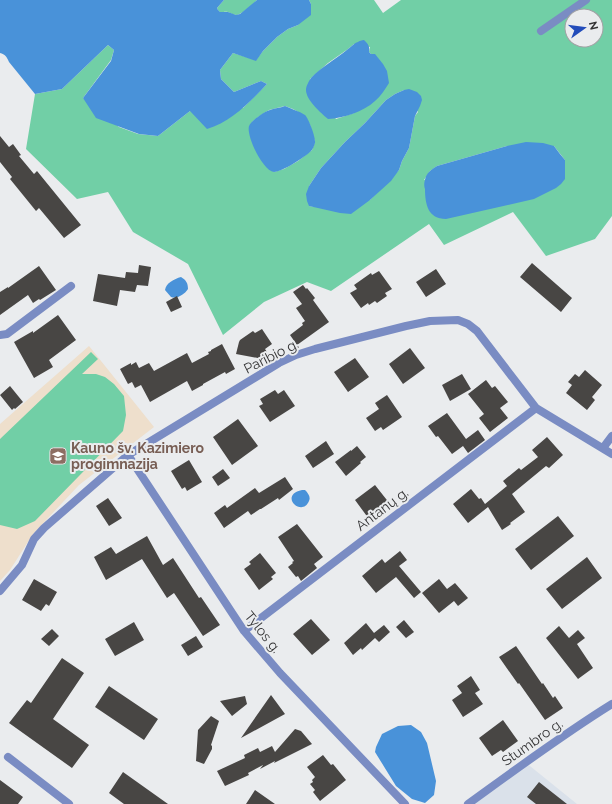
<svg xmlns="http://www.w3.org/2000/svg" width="612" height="804" font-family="Raleway,sans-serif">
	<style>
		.built { fill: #dae1ea }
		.education { fill: #eedfcc }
		.green { fill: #71cfa6; fill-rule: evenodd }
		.water { fill: #4992d9 }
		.building { fill: #484644 }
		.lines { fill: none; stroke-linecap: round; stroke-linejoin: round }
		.street { stroke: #7a8cc3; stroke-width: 8 }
		.labels { text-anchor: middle; stroke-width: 4; stroke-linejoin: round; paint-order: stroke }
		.street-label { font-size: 14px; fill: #333334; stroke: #eaecee }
		.education-label { font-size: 14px; font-weight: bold; fill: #785e54; stroke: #eaecee; text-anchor: start }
	</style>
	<rect width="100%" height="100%" fill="#eaecee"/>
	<!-- built -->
	<path class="built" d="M525,762L577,804H468Z"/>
	<!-- education -->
	<path class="education" d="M89,346L154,427L79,485L33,534L10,570L0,581V424Z"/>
	<!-- green -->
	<path class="green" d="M224,0H257C253,4 242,14 237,15C233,15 231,13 228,12C222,11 220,15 217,8Z
		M309,0H374L383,13L401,0H612V216L595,239L546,256L513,212L444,245L429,224L331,291L307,282L264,302L223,335L188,264L133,232L108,192L77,199L26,149L35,94L62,89L108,45L114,50L111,60L83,98L119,127L138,134L158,136L190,111L243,108L267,84L261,81L234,92L221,79L220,70L233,53L256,60L263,51L277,37L288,29L298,25L311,4ZM572,16H596V40H572ZM354,44L370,47L369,52L371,54L354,113L336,119L310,79L328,63L348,49ZM404,90L418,112L415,116L409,148L402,161L399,170L370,200L315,207L309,206V186L321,168L345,142L365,123L386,100L395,94ZM285,106L293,109L305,116L310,125L315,142L312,150L298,161L284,169L274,172L249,132L250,125L253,121L261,115L269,110ZM507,146H554L565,160L424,180L430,171L437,166Z
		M91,352L98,359L82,374H96L105,377L114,384L124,396L126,415L123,431L35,521L17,529L0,525V439Z"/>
	<!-- water -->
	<path class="water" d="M0,0H224L217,8L218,10L220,12H228L236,15L240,14L257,0H309L311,4V15L298,25L288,29L277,37L263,51L256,61L233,53L220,70L221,79L234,92L261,81L267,84C250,102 231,122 207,129L190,111L158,136L139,134L96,118L83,98L111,61L114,50L108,45L62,89L35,94L9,62C7,57 5,54 0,53Z
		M364,40C368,44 370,46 369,52L371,54H375L383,64L387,71L389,83C385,89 381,96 375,101C363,112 344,118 328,119C321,113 306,100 306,90C306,86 309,81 311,78C321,67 336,59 348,49C351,47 354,43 358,42C359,41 362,40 364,40Z
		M409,89L417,92L421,96L422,100L420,106L415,116L409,148L402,161L399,170L391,181L370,200L351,214L340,213L309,206L307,201L306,194L309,186L321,168L345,142L365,123L386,100L395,94L404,90Z
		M285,106C291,109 299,111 305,115C309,119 316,138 315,143C314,146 313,149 311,151C305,157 282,172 274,172C263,171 246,136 249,126C251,121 265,111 270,110C275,108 280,108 285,106Z
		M526,142L543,143L554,146L560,154L565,160V179L561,184L556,188L534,199L446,219C428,219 425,204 425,189C424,187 424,182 425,180C426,173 432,169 437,166L507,146Z
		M181,277C186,280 188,283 188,289C184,295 177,299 171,297L165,290C166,283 174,279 181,277Z
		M302,490H305C308,493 311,497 309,501C302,518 278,495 302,490Z
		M411,725L421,732L427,743L436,781L434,795L425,803L412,799L396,786L375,752L376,747L382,734L398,726Z"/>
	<!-- building -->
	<path class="building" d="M0,136L9,147L13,144L21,155L19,156L34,174L37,171L81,225L64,238L39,208L36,211L10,179L12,177L0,162Z
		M532,263L572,298L561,312L520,277Z
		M139,265L151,267L148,286L137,285L135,292L120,290L117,306L93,301L98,274L125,278L126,272L138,273Z
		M39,266L56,290L40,300L39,299L33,303L28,295L0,315V292L8,287V288Z
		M436,269L446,284L426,297L416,282Z
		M379,271L392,289L385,293L387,296L377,303L375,301L369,305L368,303L361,308L350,293L357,289L354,285L371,273L372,275Z
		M303,285L306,289L307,288L315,298L313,300L329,322L297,345L290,335L303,325L302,323L305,321L296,308L302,304L293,292Z
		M177,296L182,307L171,312L166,302Z
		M58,315L76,340L49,360L53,367L34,378L14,342L33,331V333Z
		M262,329L272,344L265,349L267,352L258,358L236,354L239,342L240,340L253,331L255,333Z
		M222,344L235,369L226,374L225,372L203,384V385L192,391L187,381L150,402L141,385L135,388L132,382L128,384L120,369L131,363V365L136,362L139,368L149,363L154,371L187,353L192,363L209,354L208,352L211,351V350Z
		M410,348L425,368L403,384L389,364Z
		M355,358L369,377L348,392L334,372Z
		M585,370L602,385L592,397L595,400L587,410L566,393L572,385L568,382L575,374L579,377Z
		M462,374L471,389L450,401L442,385Z
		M486,380L492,388L495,386L508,402L500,408L508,418L490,432L479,418L484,414L468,394Z
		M10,386L23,402L15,409L14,408L12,410L0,395Z
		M275,390L278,394L284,390L295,406L270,422L259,406L263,404L260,399Z
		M387,395L402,417L383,430L381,427L375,431L366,418L379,409L375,403Z
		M447,413L466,439L478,430L485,440L468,453L463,446L452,454L438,436L436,437L428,426Z
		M238,419L258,446L232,465L213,437Z
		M547,437L563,455L549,468L546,466L512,494L525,512L510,523L511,524L502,530L488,507L468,523L453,504L471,489L479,499L481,498L485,504L507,486L503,481L519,468L521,470L538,457L532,450Z
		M326,441L334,454L313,468L305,456Z
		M357,446L366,457L360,462L361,463L346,476L335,462L351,450V451Z
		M189,460L202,482L187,491L185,487L182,489L171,471Z
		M223,469L230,478L218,486L212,477Z
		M285,477L293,489L279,500L278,498L261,509H260L251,515L248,511L224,528L214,513L225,505L227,508L255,488L259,493Z
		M375,485L390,504L369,519L355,500Z
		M108,498L122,518L109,526L96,506Z
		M558,516L574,536L531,570L515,549Z
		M297,524L323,557L314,564L317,568L301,581L298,576L296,577L288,567L293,563L292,562L294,561L278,537Z
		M147,536L163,565L173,558L199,598L201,597L220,625L203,636L174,593L167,598L142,559L106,580L94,557L111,547L116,554Z
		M400,551L407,560L399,566L421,592L414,598L396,577L376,593L362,576L382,559L385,563Z
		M260,553L276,573L271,577L273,579L259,590L244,569L251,564L249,562Z
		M587,557L602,578L562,609L546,589Z
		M34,579L57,592L49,606L46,604L41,611L22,600Z
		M439,579L447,589L455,583L468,598L458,606L454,601L439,613L422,593Z
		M311,619L330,640L312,655L293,634Z
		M404,620L414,632L406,638L396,627Z
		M134,622L144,640L115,656L105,639Z
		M366,623L374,633L384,625L390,632L379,642L375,638L362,650L361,648L353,655L344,643Z
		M559,626L569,638L578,630L585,638L577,644L593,668L578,679L546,638Z
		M52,629L59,636L49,646L41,639Z
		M196,636L203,647L188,656L181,645Z
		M516,646L542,684L543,683L553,698L555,696L563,708L545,720L519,683L518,684L499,657Z
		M62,658L84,673L53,719L89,745L72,768L9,723L27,700L31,703Z
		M471,676L480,690L475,693L483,704L463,717L452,700L462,693L457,686Z
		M109,686L158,719L144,740L95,707Z
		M271,695L285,714L241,738Z
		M245,696L247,704L232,716L220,701Z
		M211,716L219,721L211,745L212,746V749L204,764L196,761L198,730Z
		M503,720L518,741L503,752L501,750L492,756L479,738Z
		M295,729L301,731L312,744L274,763L275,761L260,769L263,765L248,773L249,775L225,786L217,771L245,758L244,755L258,748L260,752L272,746L275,752Z
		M323,755L331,765L333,764L346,780L320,801L313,792L315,790L310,784L313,782L312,780L315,777L307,767Z
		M123,772L168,804H124L109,793Z
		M0,780L23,797L18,804H0Z
		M539,782L567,804H536L527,797Z
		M255,790L275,804H246Z"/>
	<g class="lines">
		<!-- street -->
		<path class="street" d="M541,31L586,0
			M0,335L7,334L71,286
			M603,448L612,436
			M128,455L244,631L280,673L405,804
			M0,591L22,565L34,539L44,528L128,455L279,363L296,355L315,349L406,326L430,321L458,320L468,324L477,331L536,408L612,454
			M244,631L536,408
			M8,757L69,804
			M468,804C515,770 562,735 612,704"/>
	</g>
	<!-- icons -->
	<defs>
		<symbol id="school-square" viewBox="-11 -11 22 22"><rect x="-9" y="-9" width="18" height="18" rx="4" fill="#8d6e63" stroke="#eaecee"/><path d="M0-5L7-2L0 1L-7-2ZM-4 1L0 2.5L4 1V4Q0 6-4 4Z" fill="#fff"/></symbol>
	</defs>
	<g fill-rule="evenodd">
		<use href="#school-square" x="48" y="446" width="20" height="20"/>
	</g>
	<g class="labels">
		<!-- street labels -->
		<g class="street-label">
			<text transform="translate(271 356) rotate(-27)" y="5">Paribio g.</text>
			<text transform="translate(382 509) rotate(-37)" y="5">Antanų g.</text>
			<text transform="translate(263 632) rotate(51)" y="5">Tylos g.</text>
			<text transform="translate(532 742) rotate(-35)" y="5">Stumbro g.</text>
		</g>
		<!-- education labels -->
		<g class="education-label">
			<text x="71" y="453">Kauno šv. Kazimiero<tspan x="71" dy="16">progimnazija</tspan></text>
		</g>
	</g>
	<!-- north arrow -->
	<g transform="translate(584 28) rotate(76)"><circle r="19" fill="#eaecee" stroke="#a1a2a4"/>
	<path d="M0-3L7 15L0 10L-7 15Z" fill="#224cba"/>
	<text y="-6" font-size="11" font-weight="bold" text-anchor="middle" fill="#333334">N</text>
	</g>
</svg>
